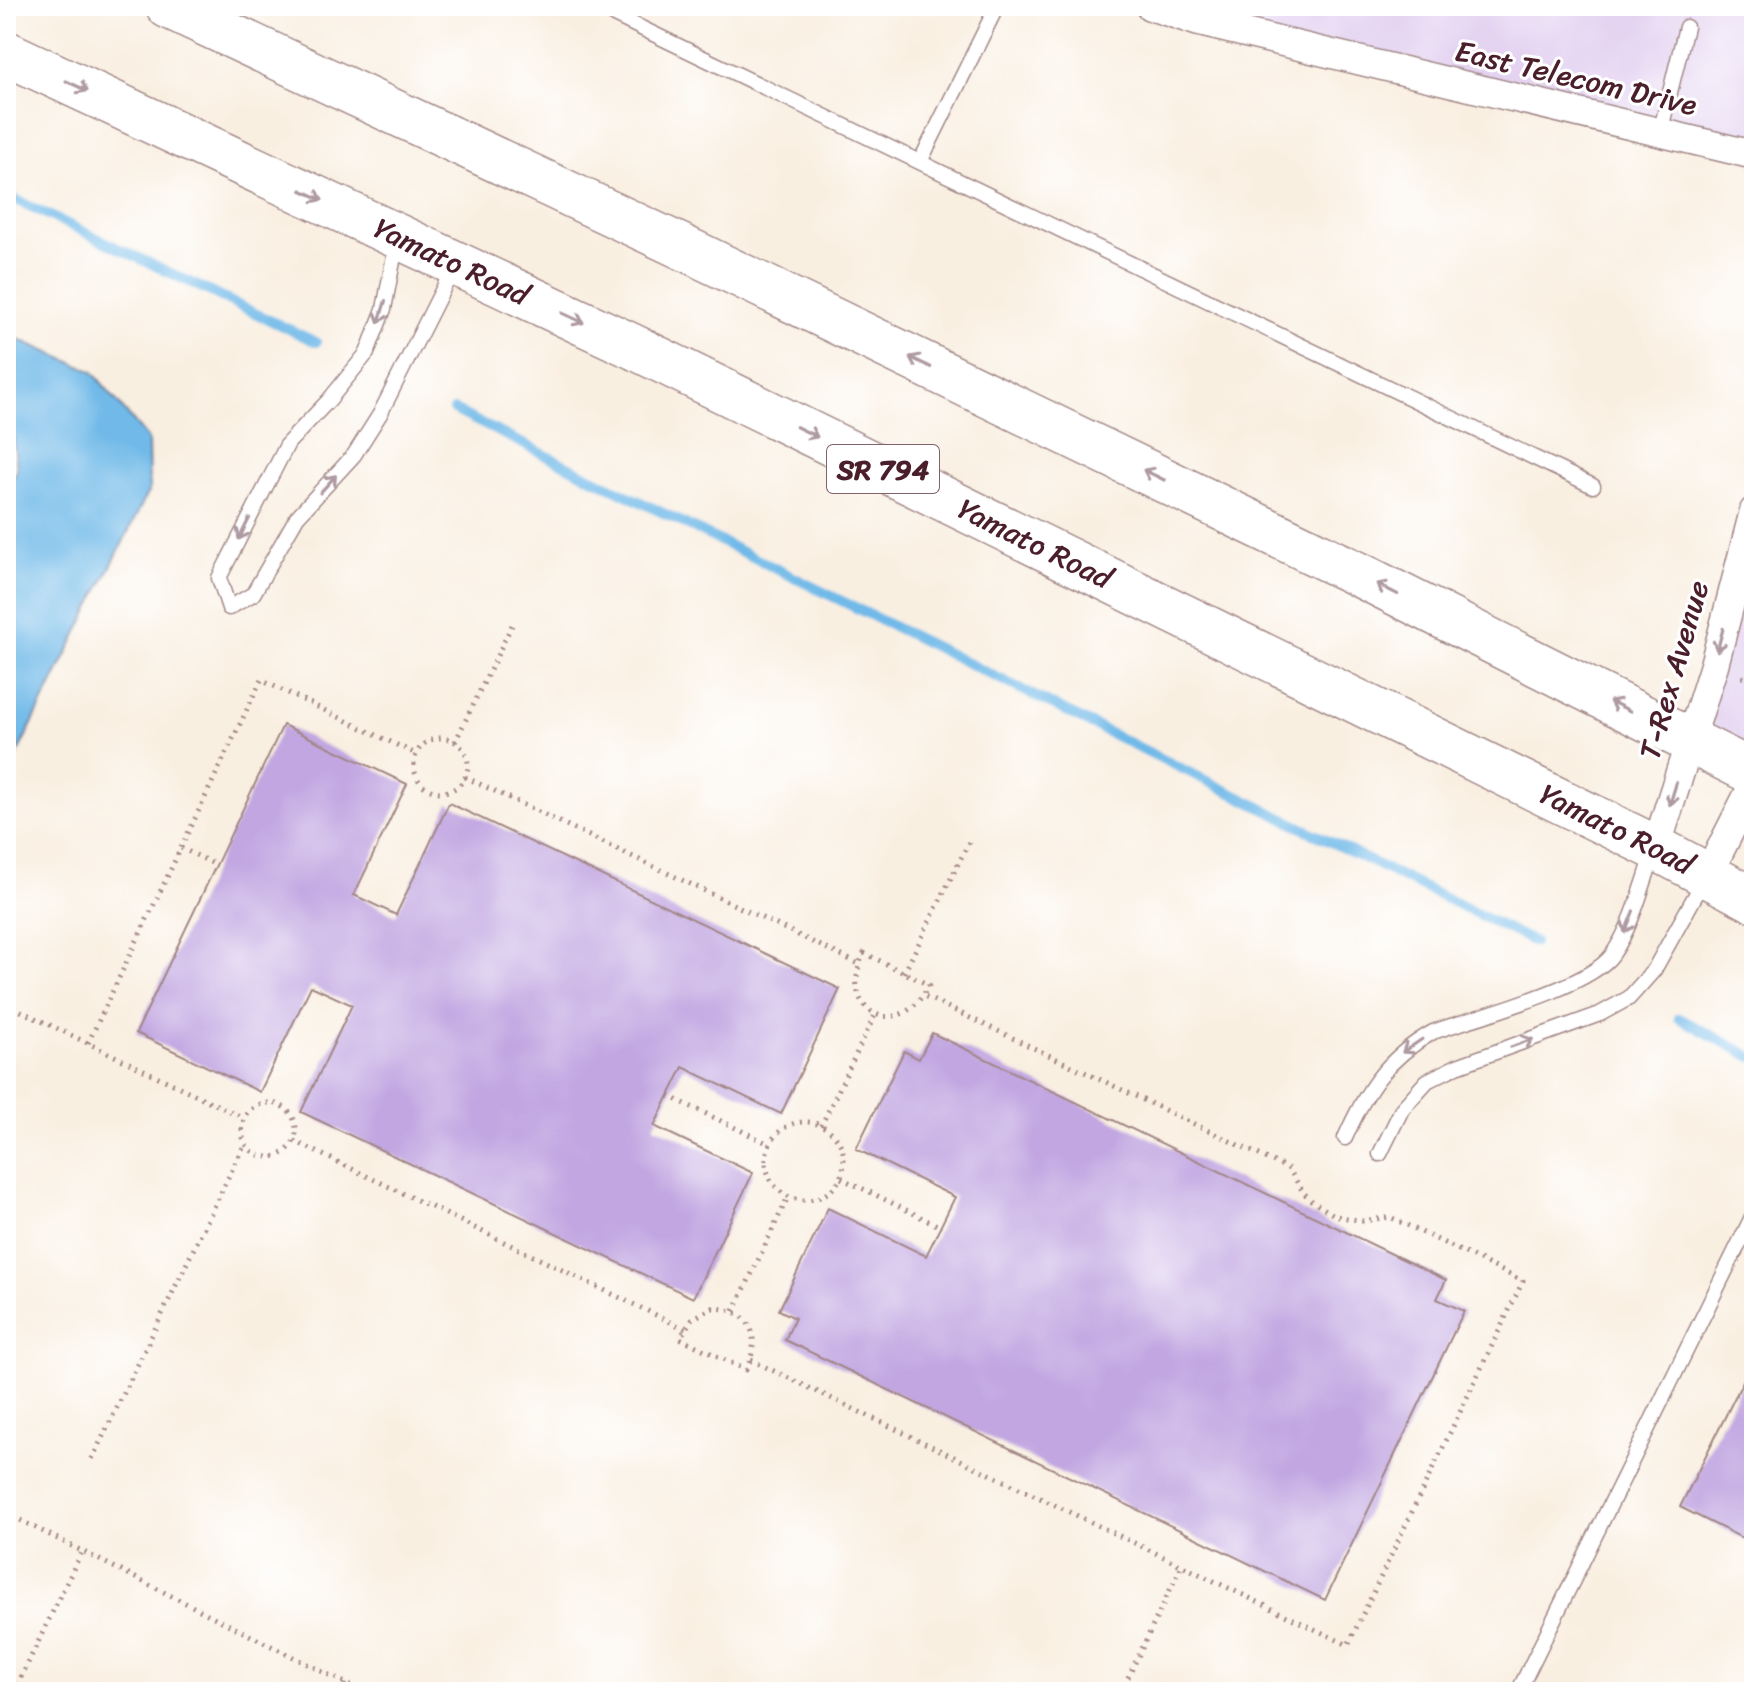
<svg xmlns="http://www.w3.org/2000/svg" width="1760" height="1698" font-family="Sriracha,sans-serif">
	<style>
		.built { fill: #e4d3f1 }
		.water { fill: #70b9e8; stroke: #5d6c8a; stroke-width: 2 }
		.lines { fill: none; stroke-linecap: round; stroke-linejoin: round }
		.stream { stroke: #70b9e8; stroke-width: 10 }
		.building { fill: #c1a6e1 }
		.lane-casing { stroke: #a28786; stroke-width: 17 }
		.street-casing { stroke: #a28786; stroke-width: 31 }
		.primary-casing { stroke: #a28786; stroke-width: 47 }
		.path { stroke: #a28786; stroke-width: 5; stroke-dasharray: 2 6; stroke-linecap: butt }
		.lane { stroke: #fff; stroke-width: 14 }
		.street { stroke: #fff; stroke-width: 28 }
		.primary { stroke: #fff; stroke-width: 44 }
		.oneway { stroke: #ae9aa0 }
		.labels { text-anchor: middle; stroke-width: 6; stroke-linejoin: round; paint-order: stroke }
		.shield { fill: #fff; stroke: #80626b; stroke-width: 2 }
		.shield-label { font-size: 28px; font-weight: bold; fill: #4a1f2b }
		.street-label { font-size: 30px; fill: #4a1f2b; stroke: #fff }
	</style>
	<rect width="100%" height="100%" fill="#fff"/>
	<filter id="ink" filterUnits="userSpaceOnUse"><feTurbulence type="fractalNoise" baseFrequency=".0125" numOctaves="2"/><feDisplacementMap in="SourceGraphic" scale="16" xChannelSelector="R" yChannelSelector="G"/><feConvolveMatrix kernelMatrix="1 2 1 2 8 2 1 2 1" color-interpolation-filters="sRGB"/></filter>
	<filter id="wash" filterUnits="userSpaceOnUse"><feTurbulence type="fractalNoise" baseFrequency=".006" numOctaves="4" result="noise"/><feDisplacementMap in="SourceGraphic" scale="32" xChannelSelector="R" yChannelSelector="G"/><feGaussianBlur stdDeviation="1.8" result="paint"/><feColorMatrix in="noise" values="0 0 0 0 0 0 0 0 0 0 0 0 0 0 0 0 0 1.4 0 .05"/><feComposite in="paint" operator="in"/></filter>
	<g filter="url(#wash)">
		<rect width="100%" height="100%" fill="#f9efe1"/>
		<!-- built -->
		<path class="built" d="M1150,6H1754V155Z
			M1754,511V773L1690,741Z"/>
		<!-- water -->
		<path class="water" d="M6,334L92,371L148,439L149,490L6,776V492L17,470L6,376Z"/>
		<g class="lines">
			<!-- stream -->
			<path class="stream" d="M6,195L316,342
				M454,410L1534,942
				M1679,1018L1752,1057"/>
		</g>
		<g id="blocks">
			<!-- building -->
			<path class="building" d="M283,725L407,784L354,895L396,915L449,803L840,989L781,1114L683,1067L654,1126L753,1173L693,1298L301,1112L352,1005L311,986L260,1092L136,1033Z
				M932,1033L1446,1280L1437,1299L1464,1311L1325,1600L785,1340L795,1318L779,1310L828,1208L926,1256L955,1197L856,1149L904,1051L919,1059Z
				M1754,1359V1544L1680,1507Z"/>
		</g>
	</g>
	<g filter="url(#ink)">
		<use href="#blocks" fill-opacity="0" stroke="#a28786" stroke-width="2"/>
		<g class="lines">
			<defs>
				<path id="lane" d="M614,15L1593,486
					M1660,133L1686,27
					M920,162L997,6
					M397,240L384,309L367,353L329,400L288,443L219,578L229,608L253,594L297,517L354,455L380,414L454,267
					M1345,1138C1366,1090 1387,1058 1433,1032C1475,1017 1588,988 1612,955C1633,925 1642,886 1654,853
					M1380,1154L1402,1109L1427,1081L1457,1066L1600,1014L1629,998L1654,970L1704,880
					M1518,1692L1754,1213"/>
				<path id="street" d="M1150,6L1199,22L1754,155
					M1656,848L1714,665L1754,511
					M1707,876L1754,783"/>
				<g id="primary">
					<path d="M168,6L678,245L1368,579L1754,773"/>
					<path id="s1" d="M6,53L634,347L1656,848L1754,900"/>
				</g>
			</defs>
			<!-- lane casing -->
			<use href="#lane" class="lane-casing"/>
			<!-- street casing -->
			<use href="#street" class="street-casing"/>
			<!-- primary casing -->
			<use href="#primary" class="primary-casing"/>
			<!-- path -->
			<path class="path" d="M1742,677L1754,682
				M414 765a27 27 0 1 1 54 0a27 27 0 1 1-54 0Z
				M455,742L512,625
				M465,777L859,964
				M181,848L216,865
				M864,953L929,985C900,1044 835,1013 864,953Z
				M904,973L969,842
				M6,1004L244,1118
				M88,1043L261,680L416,754
				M669,1096L769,1144
				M242 1130a27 27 0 1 1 54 0a27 27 0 1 1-54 0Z
				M766 1161a39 39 0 1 1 78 0a39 39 0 1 1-78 0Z
				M821,1126L876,1013
				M294,1141L685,1329
				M841,1178L941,1227
				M712,1308C752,1308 762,1338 746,1370L680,1338L692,1319Z
				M734,1311L788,1197
				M751,1360L1348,1645L1523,1281L1390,1217L1363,1221L1336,1216L1313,1202L1303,1192L1289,1169L924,996
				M92,1459L245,1143
				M6,1513L363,1692
				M14,1692L82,1551
				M340,1692L345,1683
				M1121,1692L1182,1565"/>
			<!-- lane -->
			<use href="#lane" class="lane"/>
			<!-- street -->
			<use href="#street" class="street"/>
			<!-- primary -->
			<use href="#primary" class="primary"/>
		</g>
		<!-- one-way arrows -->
		<defs><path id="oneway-shaft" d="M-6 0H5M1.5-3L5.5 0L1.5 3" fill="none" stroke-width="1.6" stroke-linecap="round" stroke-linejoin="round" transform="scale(2)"/></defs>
		<g class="oneway">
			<use href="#oneway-shaft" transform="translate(77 86) rotate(25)"/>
			<use href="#oneway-shaft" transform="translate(312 195) rotate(25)"/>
			<use href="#oneway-shaft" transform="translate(382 312) rotate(107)"/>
			<use href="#oneway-shaft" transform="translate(573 318) rotate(25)"/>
			<use href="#oneway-shaft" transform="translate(920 362) rotate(-154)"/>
			<use href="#oneway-shaft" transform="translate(807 432) rotate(26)"/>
			<use href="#oneway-shaft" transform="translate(1154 475) rotate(-154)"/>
			<use href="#oneway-shaft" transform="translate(328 484) rotate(-48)"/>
			<use href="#oneway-shaft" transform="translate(244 529) rotate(117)"/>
			<use href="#oneway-shaft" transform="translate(1387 589) rotate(-153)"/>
			<use href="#oneway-shaft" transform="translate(1720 640) rotate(105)"/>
			<use href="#oneway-shaft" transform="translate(1620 706) rotate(-153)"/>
			<use href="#oneway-shaft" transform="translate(1673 794) rotate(107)"/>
			<use href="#oneway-shaft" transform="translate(1629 922) rotate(112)"/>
			<use href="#oneway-shaft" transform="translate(1522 1043) rotate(-20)"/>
			<use href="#oneway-shaft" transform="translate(1412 1046) rotate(146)"/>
		</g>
	</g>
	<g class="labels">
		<!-- shield labels -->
		<rect class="shield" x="827" y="445" width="112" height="48" rx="6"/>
		<g class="shield-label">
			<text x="883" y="479">SR 794</text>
		</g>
		<!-- street labels -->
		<g class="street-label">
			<text transform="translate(1576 78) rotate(13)" y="10">East Telecom Drive</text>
			<text dy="10" stroke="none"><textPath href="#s1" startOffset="492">Yamato Road</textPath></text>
			<text dy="10" stroke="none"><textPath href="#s1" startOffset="1140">Yamato Road</textPath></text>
			<text transform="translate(1674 670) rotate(-74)" y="10">T-Rex Avenue</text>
			<text dy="10" stroke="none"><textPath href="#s1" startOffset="1788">Yamato Road</textPath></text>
		</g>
	</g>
	<!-- margin -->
	<rect width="1760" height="1698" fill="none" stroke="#fff" stroke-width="32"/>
</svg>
